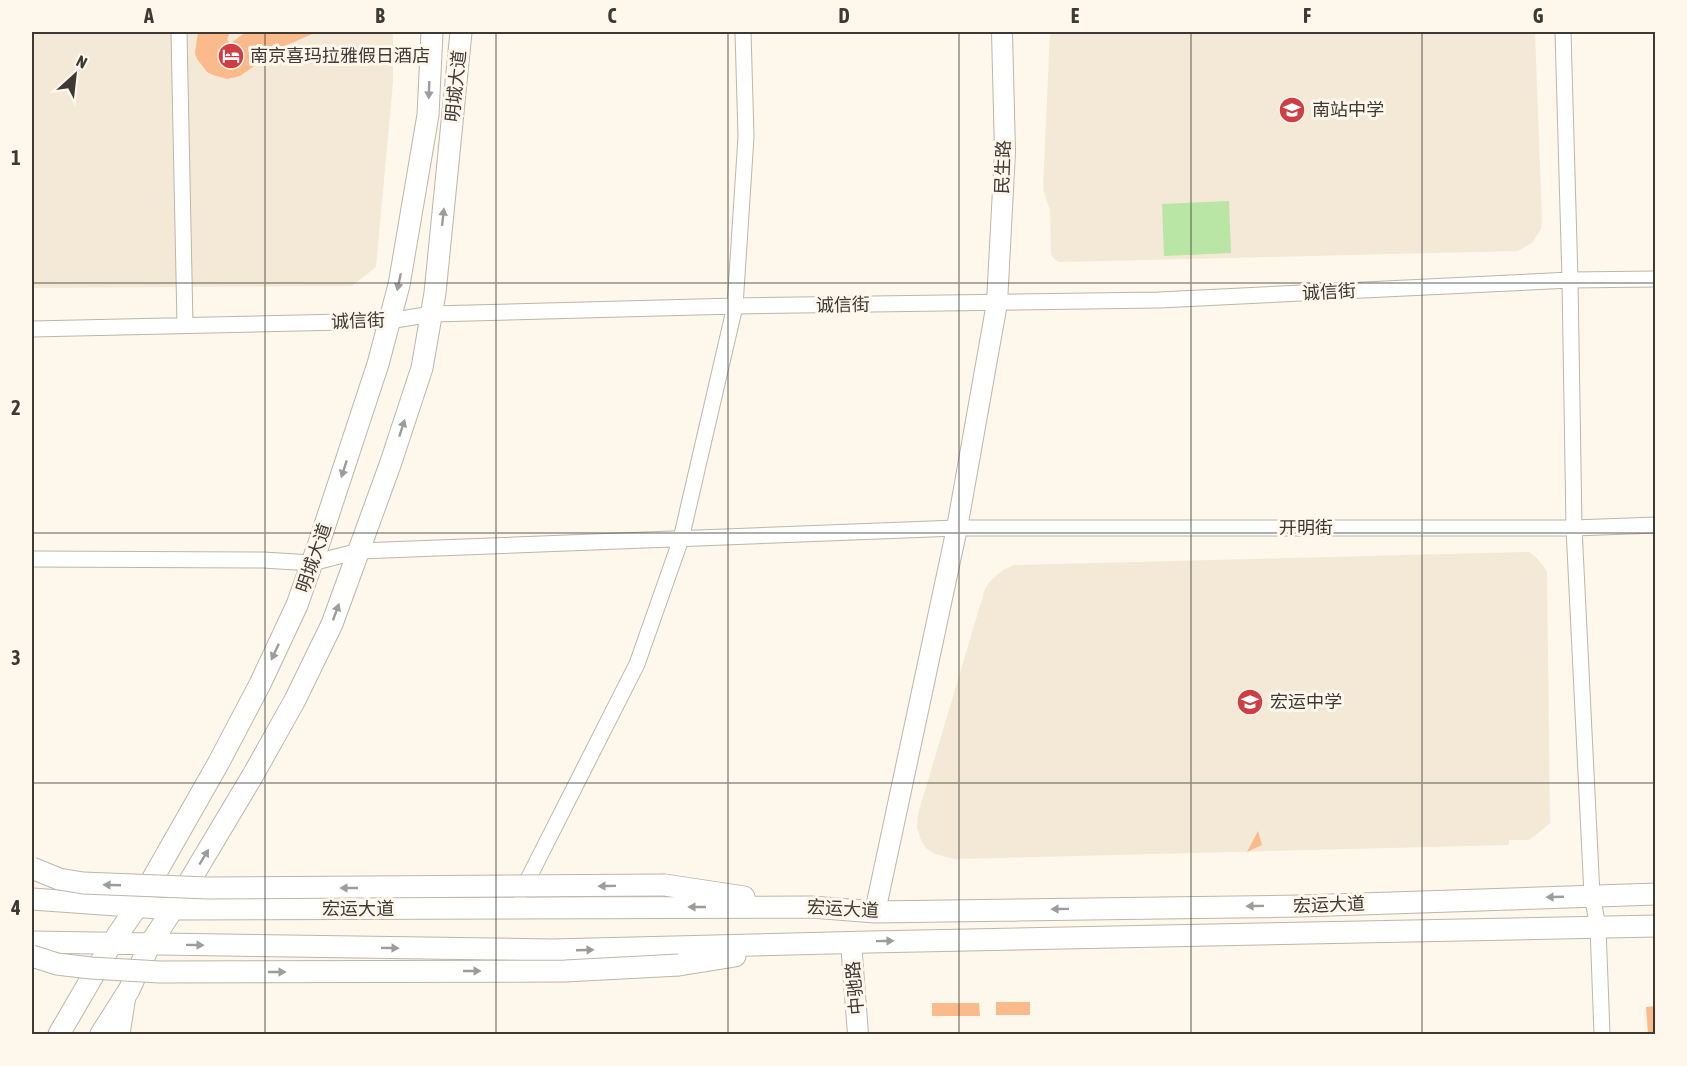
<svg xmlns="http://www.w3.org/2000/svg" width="1687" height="1066" font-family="'Asap Condensed','Noto Sans SC',sans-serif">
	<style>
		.built { fill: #f4e9d6 }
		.grass { fill: #b9e5a5 }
		.building { fill: #faba8b }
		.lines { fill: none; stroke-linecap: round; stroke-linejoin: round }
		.minor-casing { stroke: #bdb6aa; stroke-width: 17 }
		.tertiary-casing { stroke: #bdb6aa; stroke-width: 22 }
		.secondary-casing { stroke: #bdb6aa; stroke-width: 23 }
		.minor { stroke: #fff; stroke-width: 15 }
		.tertiary { stroke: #fff; stroke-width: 20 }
		.secondary { stroke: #fff; stroke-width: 21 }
		.secondary-bridge-casing { stroke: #bdb6aa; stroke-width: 23; stroke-linecap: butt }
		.secondary-bridge { stroke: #fff; stroke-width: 21 }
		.oneway { fill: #9e9c9a }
		.grid { fill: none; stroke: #3d3a36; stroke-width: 1.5; stroke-opacity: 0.55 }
		.labels { text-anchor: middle; stroke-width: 6; stroke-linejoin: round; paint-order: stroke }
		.poi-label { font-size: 18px; fill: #3d3a36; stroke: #fef7eb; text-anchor: start }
		.street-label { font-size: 18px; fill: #3d3a36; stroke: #fef7eb }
		.neatline { fill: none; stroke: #3d3a36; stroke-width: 2 }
		.grid-label { font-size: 20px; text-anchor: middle; font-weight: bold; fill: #3d3a36 }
	</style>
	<rect width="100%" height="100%" fill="#fef7eb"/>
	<!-- built -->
	<path class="built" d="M32,32H393V82L376,267L352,286L32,288Z
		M1050,32H1535L1542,220L1541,229L1532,243L1518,251L1059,262L1054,259L1051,254L1050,210L1043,189Z
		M1529,552L1537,558L1547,571L1550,823L1536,835L1528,840H1509V845L954,859L935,854L926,848L921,840L917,828L918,814L985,589L991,580L1003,570L1014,565Z"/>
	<!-- grass -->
	<path class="grass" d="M1229,201L1231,253L1164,256L1162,204Z"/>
	<!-- building -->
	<path class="building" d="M198,32H230L227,40L231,43L246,32H317L280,48L240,76L227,79L213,75L207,72L197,59L195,53Z
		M1258,831L1262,845L1247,852Z
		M996,1002H1030V1015H996Z
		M932,1003H979L980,1016H932Z
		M1656,1006V1034H1648L1646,1007Z"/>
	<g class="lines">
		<defs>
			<path id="minor" d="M179,32L185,325
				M1563,32L1570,280L1574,528L1592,895L1598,927L1602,1034
				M32,329L389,321L432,314L735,306L1159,300L1570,280L1656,279
				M32,559L263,560L312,563L359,551L957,528H1574L1656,525
				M521,893L637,664L681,539L735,306L746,137L743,32
				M122,1034L128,996"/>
			<path id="tertiary" d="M875,912L957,528L997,303L1005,152L1002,32
				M851,942L858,1034"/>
			<path id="secondary" d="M665,885L744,897
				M32,899L173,909L812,907L875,912L1301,906L1656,894
				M32,942L552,950L869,942L1656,926
				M679,965L735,956
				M59,1034L112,943L136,908L219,762L260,684L297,605L319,543L378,364L399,285L428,115L432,32
				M101,1034L129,990L150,944L173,909L253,775L295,700L332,624L390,465L422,368L435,293L461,32"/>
		</defs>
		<!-- minor casing -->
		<use href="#minor" class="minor-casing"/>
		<!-- tertiary casing -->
		<use href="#tertiary" class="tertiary-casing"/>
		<!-- secondary casing -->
		<use href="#secondary" class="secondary-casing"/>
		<!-- minor -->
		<use href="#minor" class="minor"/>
		<!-- tertiary -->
		<use href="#tertiary" class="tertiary"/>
		<!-- secondary -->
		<use href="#secondary" class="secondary"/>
		<defs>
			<path id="secondary-bridge" d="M32,868L59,879L83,883L208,888L665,885
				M32,956L57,964L91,968L160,972L565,971L679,965"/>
		</defs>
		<!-- secondary-bridge casing -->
		<use href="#secondary-bridge" class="secondary-bridge-casing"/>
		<!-- secondary-bridge -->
		<use href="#secondary-bridge" class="secondary-bridge"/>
	</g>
	<!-- one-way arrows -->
	<defs><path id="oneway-solid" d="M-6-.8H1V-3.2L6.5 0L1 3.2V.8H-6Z" transform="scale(1.5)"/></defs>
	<g class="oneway">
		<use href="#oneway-solid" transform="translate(429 90) rotate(92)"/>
		<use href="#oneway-solid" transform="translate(443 217) rotate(-84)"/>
		<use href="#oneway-solid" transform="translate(399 282) rotate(102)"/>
		<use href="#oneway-solid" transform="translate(402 428) rotate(-72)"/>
		<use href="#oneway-solid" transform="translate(344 469) rotate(108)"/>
		<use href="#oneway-solid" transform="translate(336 612) rotate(-70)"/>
		<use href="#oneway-solid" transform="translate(275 652) rotate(115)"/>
		<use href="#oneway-solid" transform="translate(204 857) rotate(-59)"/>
		<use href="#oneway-solid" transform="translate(112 885) rotate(-178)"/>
		<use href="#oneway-solid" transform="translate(607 886) rotate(179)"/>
		<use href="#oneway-solid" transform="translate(349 888) rotate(180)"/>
		<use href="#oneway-solid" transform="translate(1555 897) rotate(178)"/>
		<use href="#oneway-solid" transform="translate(1255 906) rotate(179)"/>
		<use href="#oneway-solid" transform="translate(697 907) rotate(180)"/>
		<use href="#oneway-solid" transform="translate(1060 909) rotate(179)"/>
		<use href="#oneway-solid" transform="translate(885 941) rotate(-1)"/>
		<use href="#oneway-solid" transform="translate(195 945) rotate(1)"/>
		<use href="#oneway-solid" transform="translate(390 948) rotate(1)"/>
		<use href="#oneway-solid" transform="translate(585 950) rotate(-2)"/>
		<use href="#oneway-solid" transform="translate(472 971)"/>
		<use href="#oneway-solid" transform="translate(277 972)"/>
	</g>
	<!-- grid -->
	<path class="grid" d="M265,32V1034M496,32V1034M728,32V1034M959,32V1034M1191,32V1034M1422,32V1034M32,283H1656M32,533H1656M32,783H1656"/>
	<!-- icons -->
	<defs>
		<symbol id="hotel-disc" viewBox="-11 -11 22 22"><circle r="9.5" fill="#ce3e44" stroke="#fef7eb"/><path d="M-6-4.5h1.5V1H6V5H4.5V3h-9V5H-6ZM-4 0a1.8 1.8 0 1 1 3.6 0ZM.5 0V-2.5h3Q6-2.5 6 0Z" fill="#fff"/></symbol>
		<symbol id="school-disc" viewBox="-11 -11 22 22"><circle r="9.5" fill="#ce3e44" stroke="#fef7eb"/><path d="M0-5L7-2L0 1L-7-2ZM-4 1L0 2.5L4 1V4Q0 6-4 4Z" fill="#fff"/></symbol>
	</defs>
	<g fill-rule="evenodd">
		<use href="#hotel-disc" x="216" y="41" width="30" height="30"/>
		<use href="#school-disc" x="1277" y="95" width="30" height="30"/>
		<use href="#school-disc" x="1235" y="687" width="30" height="30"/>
	</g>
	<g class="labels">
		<!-- poi labels -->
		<g class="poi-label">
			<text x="250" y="62">南京喜玛拉雅假日酒店</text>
			<text x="1312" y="116">南站中学</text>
			<text x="1270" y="708">宏运中学</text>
		</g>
		<!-- street labels -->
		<g class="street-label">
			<text transform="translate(456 86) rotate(-84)" y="6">明城大道</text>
			<text transform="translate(1003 167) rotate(-88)" y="6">民生路</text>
			<text transform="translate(1329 292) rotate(-3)" y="6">诚信街</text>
			<text transform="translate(843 305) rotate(-1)" y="6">诚信街</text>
			<text transform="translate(358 321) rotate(-2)" y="6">诚信街</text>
			<text x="1306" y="534">开明街</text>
			<text transform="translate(314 558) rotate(-71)" y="6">明城大道</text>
			<text transform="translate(1329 905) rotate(-2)" y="6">宏运大道</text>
			<text x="358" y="915">宏运大道</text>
			<text transform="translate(843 909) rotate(3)" y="6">宏运大道</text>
			<text transform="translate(855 988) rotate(-95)" y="6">中驰路</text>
		</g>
	</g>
	<!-- border -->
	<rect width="1687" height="1066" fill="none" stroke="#fef7eb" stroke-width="66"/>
	<!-- north arrow -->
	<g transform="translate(75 75) rotate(27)" stroke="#fef7eb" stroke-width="4.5" paint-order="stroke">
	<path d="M0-4.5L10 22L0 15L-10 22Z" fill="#3d3a36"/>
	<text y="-9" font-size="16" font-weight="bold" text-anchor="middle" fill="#3d3a36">N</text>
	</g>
	<rect x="33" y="33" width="1621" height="1000" class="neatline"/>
	<g class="grid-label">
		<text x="149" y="23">A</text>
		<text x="380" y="23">B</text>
		<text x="612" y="23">C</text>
		<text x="844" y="23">D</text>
		<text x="1075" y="23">E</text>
		<text x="1307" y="23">F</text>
		<text x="1538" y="23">G</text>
		<text x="16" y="165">1</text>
		<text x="16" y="415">2</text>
		<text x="16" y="665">3</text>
		<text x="16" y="915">4</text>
	</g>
</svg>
